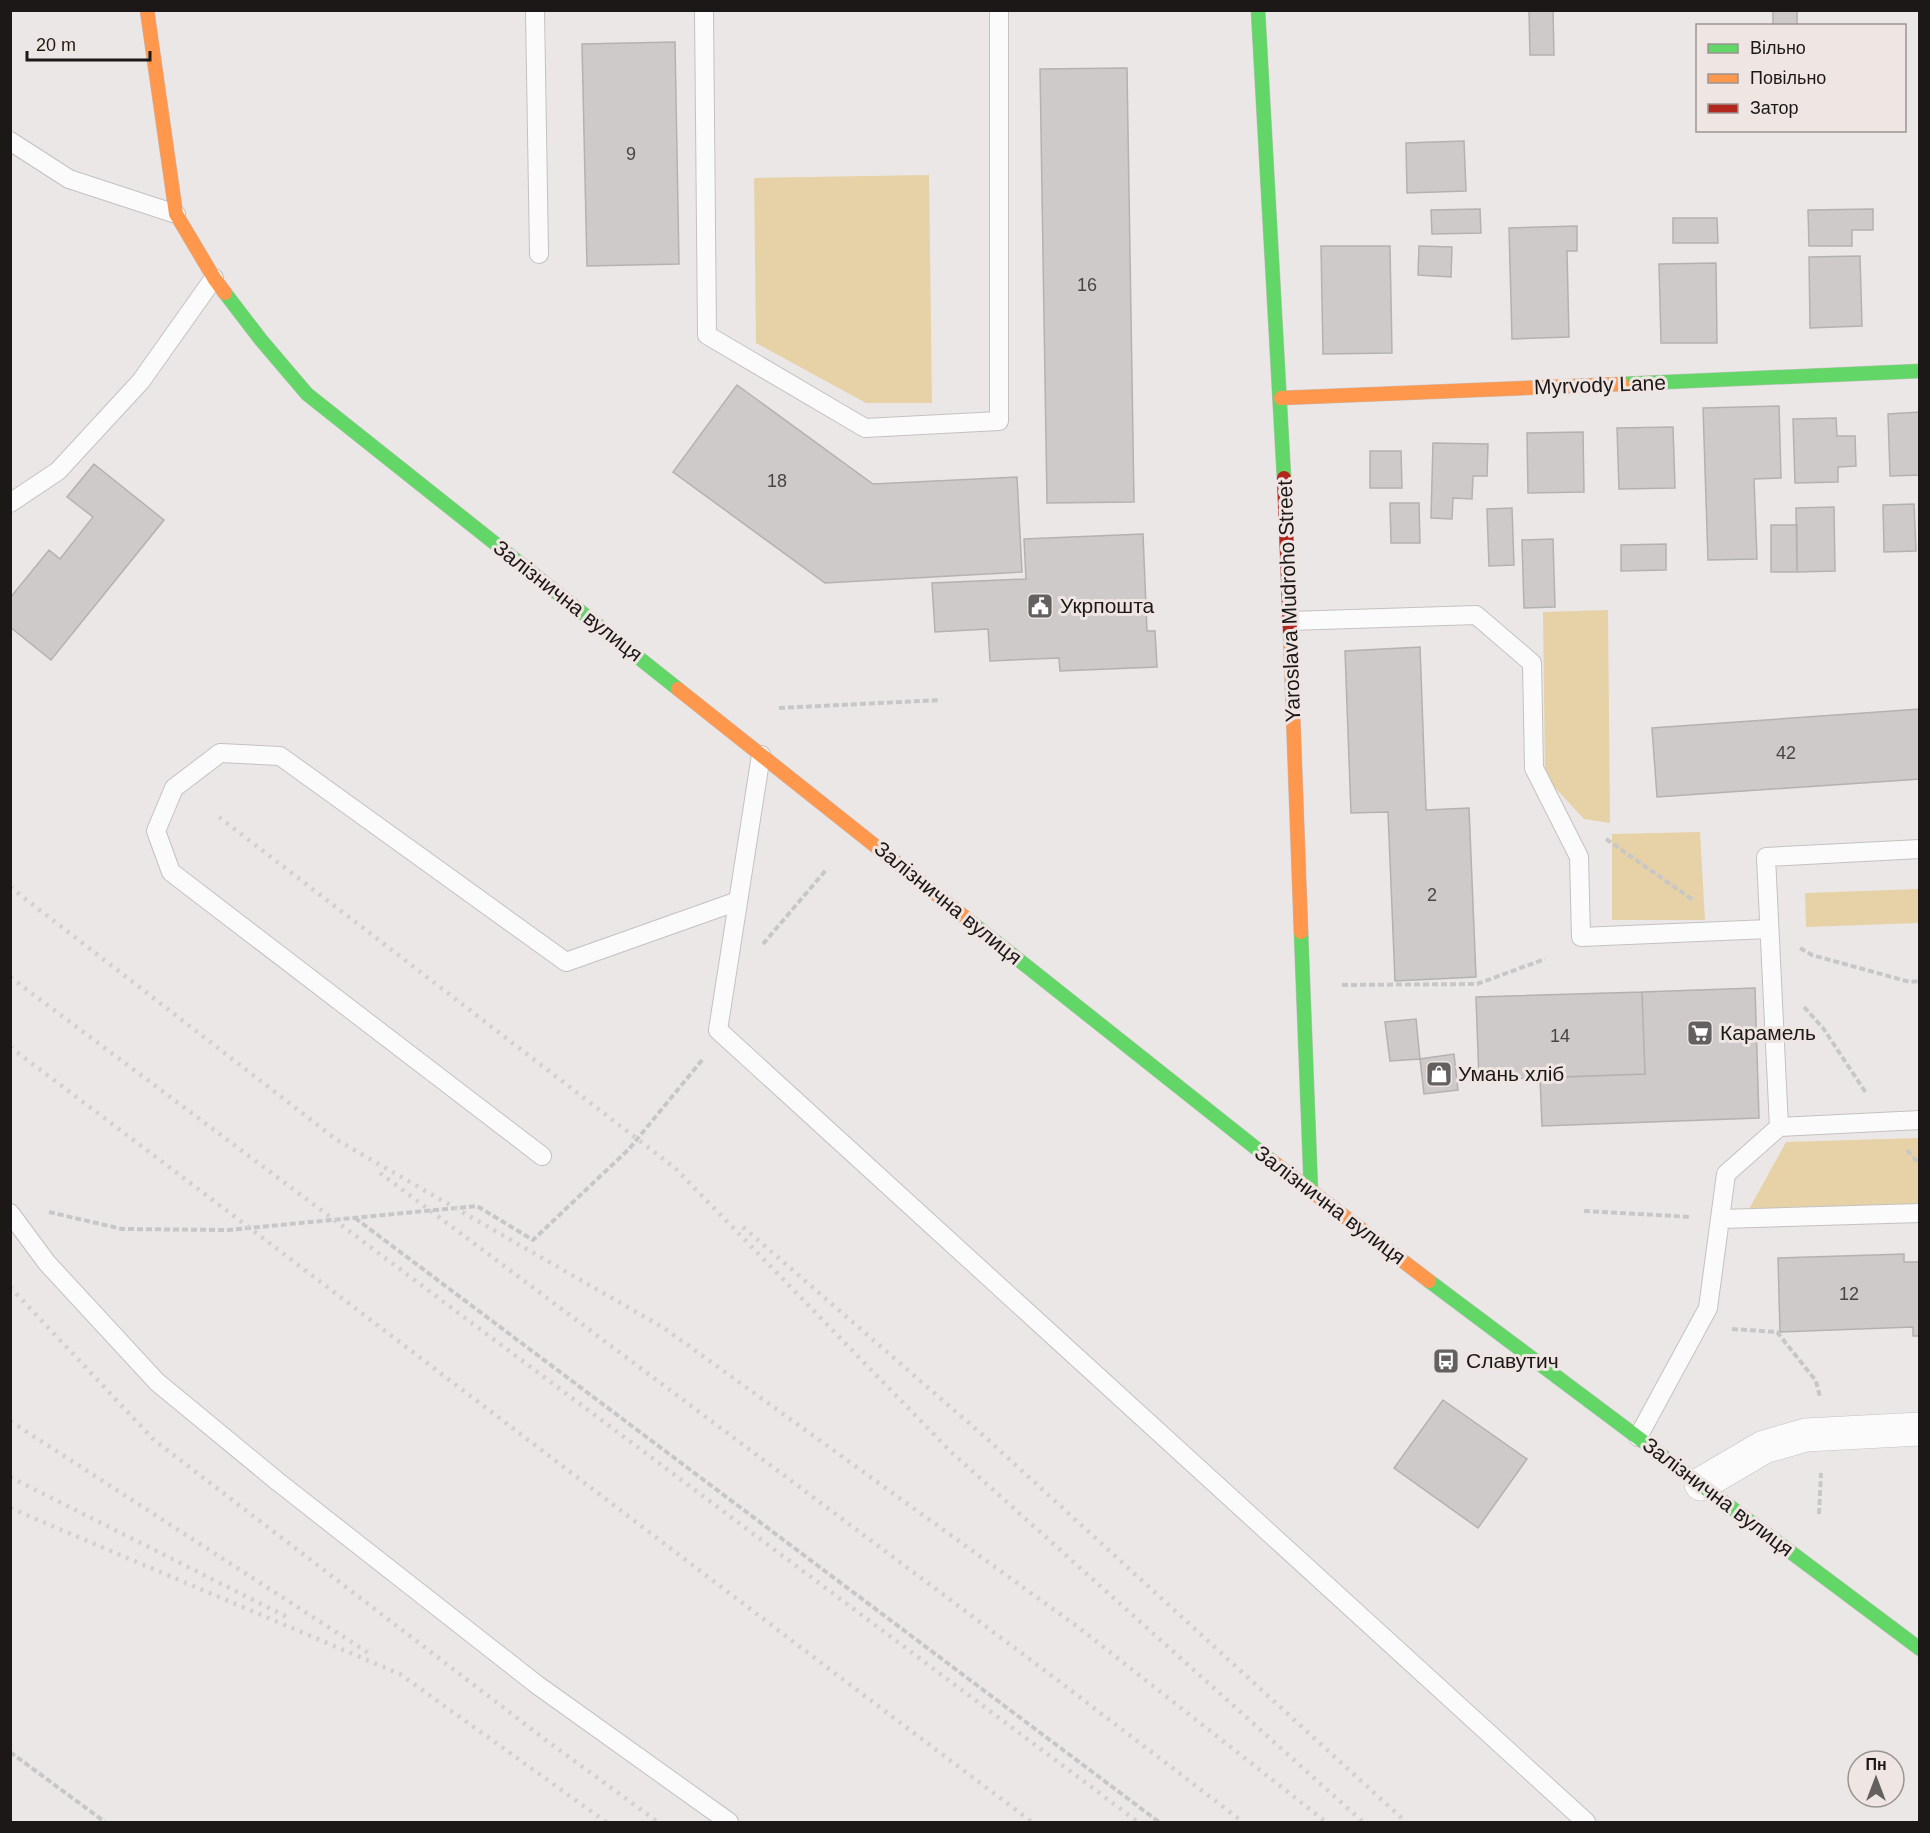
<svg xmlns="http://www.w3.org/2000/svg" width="1930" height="1833" font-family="Arial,sans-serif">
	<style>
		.green { fill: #e6d2a6 }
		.building { fill: #cecaca; stroke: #b4b1b1; stroke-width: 1.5 }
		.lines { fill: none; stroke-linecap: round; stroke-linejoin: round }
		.lane-casing { stroke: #c5c1c0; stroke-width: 20 }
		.street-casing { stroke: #c5c1c0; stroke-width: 34 }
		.fast-casing { stroke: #c5c1c0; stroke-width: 15 }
		.slow-casing { stroke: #c5c1c0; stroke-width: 15 }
		.jam-casing { stroke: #c5c1c0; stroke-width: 15 }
		.path { stroke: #c8c7c7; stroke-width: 4; stroke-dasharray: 6 3; stroke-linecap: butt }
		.lane { stroke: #fcfbfb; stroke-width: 18 }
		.street { stroke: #fcfbfb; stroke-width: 33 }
		.fast { stroke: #63d668; stroke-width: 14 }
		.slow { stroke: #ff974d; stroke-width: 14 }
		.jam { stroke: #b3261e; stroke-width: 14 }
		.rail { stroke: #d2d0d0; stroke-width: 4.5; stroke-dasharray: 3 6; stroke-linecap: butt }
		.labels { text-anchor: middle; stroke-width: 6; stroke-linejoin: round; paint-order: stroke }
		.number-label { font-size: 18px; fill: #484444 }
		.street-label { font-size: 21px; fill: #1b1817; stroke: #efe6e4 }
		.poi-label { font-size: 21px; fill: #1b1817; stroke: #efe6e4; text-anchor: start }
	</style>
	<rect width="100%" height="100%" fill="#ece7e7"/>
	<!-- green -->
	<path class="green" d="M929,175L932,403H866L756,343L754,178Z
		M1608,610L1610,823L1584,819L1545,777L1543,612Z
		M1700,832L1705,920H1612V834Z
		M1919,889V923L1806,927L1805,893Z
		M1919,1138V1207L1748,1211L1786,1142Z"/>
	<!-- building -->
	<path class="building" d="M1529,10H1553L1554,55H1530Z
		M1750,10H1797V26H1773V11Z
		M675,42L679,264L587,266L582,44Z
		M1127,68L1134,502L1047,503L1040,69Z
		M1464,141L1466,191L1407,193L1406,143Z
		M1480,209L1481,233L1432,234L1431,210Z
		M1873,209V230H1852V246H1809L1808,210Z
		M1673,218H1717L1718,243H1673Z
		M1577,226V251H1567L1569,337L1512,339L1509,228Z
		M1321,246H1390L1392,353L1323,354Z
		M1419,246L1452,247L1451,277L1418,275Z
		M1860,256L1862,326L1810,328L1809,257Z
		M1716,263L1717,343H1661L1659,264Z
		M737,385L873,484L1017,477L1022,572L825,583L673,472Z
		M1779,406L1781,478L1754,479L1757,559L1708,560L1703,408Z
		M1920,412V475L1890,476L1888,414Z
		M1836,418L1837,436H1855L1856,466L1838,467V482L1795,483L1793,419Z
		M1673,427L1675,488L1619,489L1617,428Z
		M1583,432L1584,492L1528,493L1527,433Z
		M1433,443L1488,444L1487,476H1473L1472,499L1453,498L1452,519L1431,518Z
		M1370,451H1401L1402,488H1370Z
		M94,464L164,520L51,660L10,627V598L49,550L60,559L93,517L67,497Z
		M1390,503H1419L1420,543H1391Z
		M1914,504L1916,551L1884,552L1883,505Z
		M1834,507L1835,571L1797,572L1796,508Z
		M1512,508L1514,565L1489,566L1487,509Z
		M1771,525H1797V572H1771Z
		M1143,534L1147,631H1155L1157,667L1060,671L1059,658L990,661L988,629L935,632L932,583L1026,579L1024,539Z
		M1553,539L1555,607L1524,608L1522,540Z
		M1666,544V570L1621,571V545Z
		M1420,647L1426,810L1469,808L1476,977L1395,981L1388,812L1351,813L1345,651Z
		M1920,709V779L1657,797L1652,728Z
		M1755,988L1759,1118L1542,1126L1540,1078L1645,1074L1642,992Z
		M1642,992L1645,1074L1479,1080L1476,997Z
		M1416,1019L1420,1059L1390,1061L1385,1022Z
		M1454,1054L1458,1090L1424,1094L1420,1059Z
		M1904,1254V1262H1920V1336H1913V1327L1780,1332L1778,1258Z
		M1443,1400L1527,1459L1478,1528L1394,1468Z"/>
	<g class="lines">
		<defs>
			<path id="lane" d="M535,10L539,254
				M704,10L707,335L865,428L999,421V10
				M10,141L69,179L176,214
				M10,503L58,471L141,381L214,278
				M1290,621L1476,615L1532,663L1534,768L1579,857L1581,937L1769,929
				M761,755L718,1030L1586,1822
				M1779,1127L1766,857L1920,849
				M542,1156L171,872L156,831L174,788L220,753L280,756L566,962L738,901
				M10,1213L47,1263L157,1382L277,1481L536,1684L729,1822
				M1720,1219L1920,1213
				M1638,1437L1708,1308L1726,1174L1779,1127L1920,1120"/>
			<path id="street" d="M1701,1484L1764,1447L1806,1435L1920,1429"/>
			<path id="fast" d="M1258,10L1284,478
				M225,293L261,340L307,394L678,689
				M1622,384L1920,371
				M971,922L1272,1161
				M1301,932L1311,1192
				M1429,1281L1920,1649"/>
			<path id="slow" d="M147,10L176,214L214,278L225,293
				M1281,398L1622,384
				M1290,631L1301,932
				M678,689L971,922
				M1272,1161L1429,1281"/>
			<path id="jam" d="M1284,478L1290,631"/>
		</defs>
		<!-- lane casing -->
		<use href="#lane" class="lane-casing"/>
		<!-- street casing -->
		<use href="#street" class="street-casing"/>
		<!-- fast casing -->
		<use href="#fast" class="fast-casing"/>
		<!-- slow casing -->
		<use href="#slow" class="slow-casing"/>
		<!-- jam casing -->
		<use href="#jam" class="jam-casing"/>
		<!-- path -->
		<path class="path" d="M779,708L941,700
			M1606,839L1693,900
			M763,944L826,870
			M1800,948L1812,955L1910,982L1920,981
			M1342,985L1477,984L1545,959
			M1804,1007L1823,1028L1866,1093
			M1907,1150L1920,1165
			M1584,1211L1691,1217
			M49,1212L122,1229L228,1230L477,1206L533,1240L629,1149L703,1059
			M355,1218L1159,1822
			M1732,1329L1777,1332L1816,1381L1820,1397
			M1819,1514L1821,1473
			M10,1752L105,1822"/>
		<!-- lane -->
		<use href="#lane" class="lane"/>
		<!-- street -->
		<use href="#street" class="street"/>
		<!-- fast -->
		<use href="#fast" class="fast"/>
		<!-- slow -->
		<use href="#slow" class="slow"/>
		<!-- jam -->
		<use href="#jam" class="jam"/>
		<!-- rail -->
		<path class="rail" d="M219,817L675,1168L950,1451L1363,1822
			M10,887L337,1140L664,1328L1078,1627L1326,1822
			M10,977L1138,1822
			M10,1047C352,1304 690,1565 1032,1822
			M380,1173L1056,1679L1243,1822
			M743,1227L985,1437L1406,1822
			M10,1287L154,1440L547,1741L658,1822
			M10,1421L370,1654
			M10,1477L289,1618
			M10,1508L400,1674L606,1822"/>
	</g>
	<!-- icons -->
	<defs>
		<symbol id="civic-square" viewBox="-11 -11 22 22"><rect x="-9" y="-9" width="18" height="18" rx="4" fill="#646060" stroke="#efe6e4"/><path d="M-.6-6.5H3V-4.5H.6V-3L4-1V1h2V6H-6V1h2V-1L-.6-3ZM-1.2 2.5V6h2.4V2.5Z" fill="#fff"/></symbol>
		<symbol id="supermarket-square" viewBox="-11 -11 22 22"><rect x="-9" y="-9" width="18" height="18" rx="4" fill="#646060" stroke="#efe6e4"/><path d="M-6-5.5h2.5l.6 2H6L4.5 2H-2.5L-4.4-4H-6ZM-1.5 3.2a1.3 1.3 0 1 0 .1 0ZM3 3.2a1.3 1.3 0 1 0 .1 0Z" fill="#fff"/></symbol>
		<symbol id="shop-square" viewBox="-11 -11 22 22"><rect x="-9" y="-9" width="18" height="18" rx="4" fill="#646060" stroke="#efe6e4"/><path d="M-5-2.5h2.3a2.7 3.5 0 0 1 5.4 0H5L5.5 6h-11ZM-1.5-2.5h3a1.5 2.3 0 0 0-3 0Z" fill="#fff"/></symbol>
		<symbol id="bus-square" viewBox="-11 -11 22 22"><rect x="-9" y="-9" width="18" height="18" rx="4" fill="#646060" stroke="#efe6e4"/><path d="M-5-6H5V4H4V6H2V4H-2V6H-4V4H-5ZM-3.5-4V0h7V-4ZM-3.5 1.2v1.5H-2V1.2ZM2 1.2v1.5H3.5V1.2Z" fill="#fff"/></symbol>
	</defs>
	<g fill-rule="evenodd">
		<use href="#civic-square" x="1025" y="591" width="30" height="30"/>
		<use href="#supermarket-square" x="1685" y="1018" width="30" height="30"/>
		<use href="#shop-square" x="1424" y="1059" width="30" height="30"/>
		<use href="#bus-square" x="1431" y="1346" width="30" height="30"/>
	</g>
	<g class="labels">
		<!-- number labels -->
		<g class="number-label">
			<text x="631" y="160">9</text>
			<text x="1087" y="291">16</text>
			<text x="777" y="487">18</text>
			<text x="1786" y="759">42</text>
			<text x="1432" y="901">2</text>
			<text x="1560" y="1042">14</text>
			<text x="1849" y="1300">12</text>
		</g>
		<!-- street labels -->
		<g class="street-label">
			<text transform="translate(1600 385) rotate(-2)" y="7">Myrvody Lane</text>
			<text transform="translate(568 601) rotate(38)" y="7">Залізнична вулиця</text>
			<text transform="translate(1289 601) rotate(-92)" y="7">Yaroslava Mudroho Street</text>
			<text transform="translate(948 903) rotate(39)" y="7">Залізнична вулиця</text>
			<text transform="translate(1330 1205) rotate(37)" y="7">Залізнична вулиця</text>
			<text transform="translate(1718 1497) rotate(37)" y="7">Залізнична вулиця</text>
		</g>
		<!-- poi labels -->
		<g class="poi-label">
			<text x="1060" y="613">Укрпошта</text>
			<text x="1720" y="1040">Карамель</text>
			<text x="1458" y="1081">Умань хліб</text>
			<text x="1466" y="1368">Славутич</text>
		</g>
	</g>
	<!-- border -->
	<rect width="1930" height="1833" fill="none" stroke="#1b1817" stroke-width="24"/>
	<!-- legend -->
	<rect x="1696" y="24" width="210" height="108" fill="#efe6e4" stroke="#9a9492" stroke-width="1.5"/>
	<rect x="1708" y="44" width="30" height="9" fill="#63d668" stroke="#9a9492" stroke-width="1.5"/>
	<text x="1750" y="54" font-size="18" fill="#1b1817">Вільно</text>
	<rect x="1708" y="74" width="30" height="9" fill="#ff974d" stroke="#9a9492" stroke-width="1.5"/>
	<text x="1750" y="84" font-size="18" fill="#1b1817">Повільно</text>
	<rect x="1708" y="104" width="30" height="9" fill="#b3261e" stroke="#9a9492" stroke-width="1.5"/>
	<text x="1750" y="114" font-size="18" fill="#1b1817">Затор</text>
	<!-- north arrow -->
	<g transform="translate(1876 1779)"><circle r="28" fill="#efe6e4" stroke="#9a9492" stroke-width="1.5"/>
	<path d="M0-4.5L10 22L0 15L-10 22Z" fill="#646060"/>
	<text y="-9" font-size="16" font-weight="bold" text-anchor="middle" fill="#1b1817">Пн</text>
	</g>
	<!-- scale -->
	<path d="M27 51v9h123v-9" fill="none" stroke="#1b1817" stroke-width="3"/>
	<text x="36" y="51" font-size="18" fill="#1b1817" stroke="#efe6e4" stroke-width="4.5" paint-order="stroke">20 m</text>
</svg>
